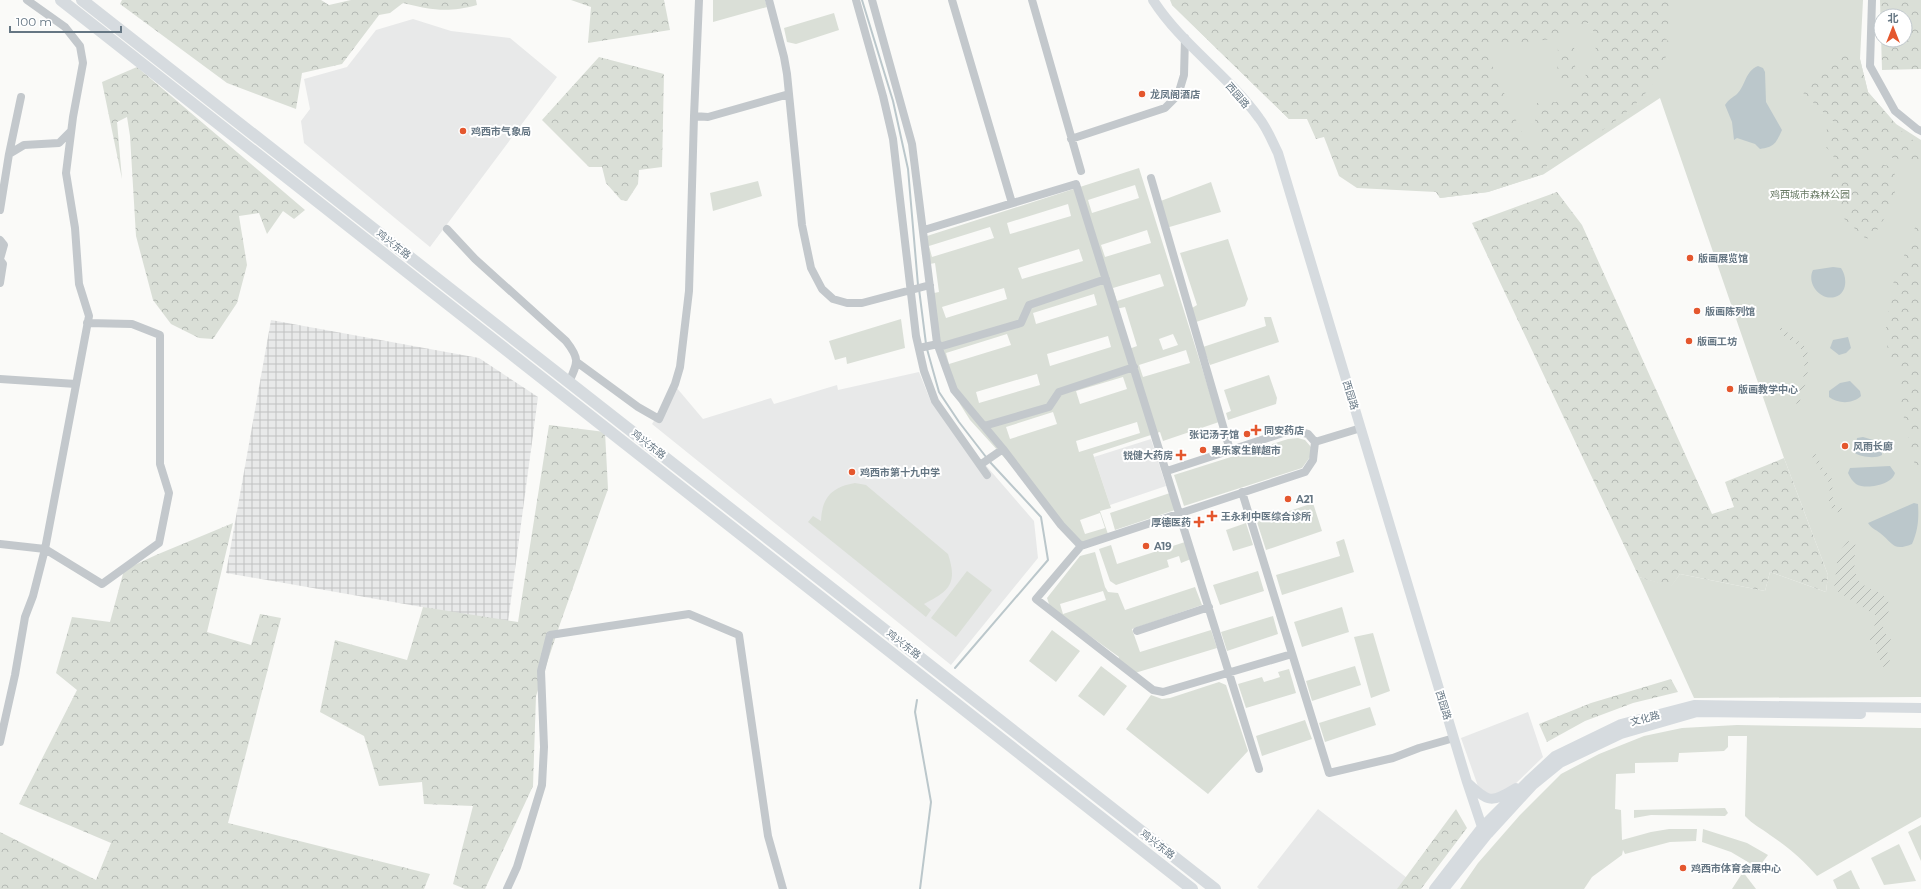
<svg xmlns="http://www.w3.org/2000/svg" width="1921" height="889" font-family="Montserrat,'Noto Sans SC',sans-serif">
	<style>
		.built { fill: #e8e9e9 }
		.industrial { fill: url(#industrial-grid) }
		.green { fill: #dadfd7; fill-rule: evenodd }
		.forest { fill: url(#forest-crowns); fill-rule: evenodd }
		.garden { fill: url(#garden-furrows) }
		.water { fill: #bbc7cb }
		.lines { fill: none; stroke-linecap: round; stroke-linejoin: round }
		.stream { stroke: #bbc7cb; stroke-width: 2 }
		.minor { stroke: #c3c8cc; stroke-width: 8 }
		.major { stroke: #d6dbdf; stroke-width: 10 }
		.highway { stroke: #d6dbdf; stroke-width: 12 }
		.poi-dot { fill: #e4572e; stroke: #fff; stroke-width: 1.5 }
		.labels { text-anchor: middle; stroke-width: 4; stroke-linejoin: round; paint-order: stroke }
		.poi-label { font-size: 10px; font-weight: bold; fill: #657683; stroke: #fff; text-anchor: start }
		.street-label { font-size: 10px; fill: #657683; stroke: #fff }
		.park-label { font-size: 10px; fill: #687a64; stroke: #fff }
	</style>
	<defs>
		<pattern id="industrial-grid" width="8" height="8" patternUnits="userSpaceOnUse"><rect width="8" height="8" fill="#e8e9e9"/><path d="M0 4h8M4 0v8" fill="none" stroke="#c0c1c2"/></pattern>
		<pattern id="forest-crowns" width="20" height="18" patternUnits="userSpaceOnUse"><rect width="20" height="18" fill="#dadfd7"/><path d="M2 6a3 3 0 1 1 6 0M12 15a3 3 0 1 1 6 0" fill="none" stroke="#b4b9b4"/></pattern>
		<pattern id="garden-furrows" width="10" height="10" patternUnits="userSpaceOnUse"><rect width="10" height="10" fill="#dadfd7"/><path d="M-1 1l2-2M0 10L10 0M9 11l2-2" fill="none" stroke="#b4b9b4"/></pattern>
	</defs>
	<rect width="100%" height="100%" fill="#fafaf8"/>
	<!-- built -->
	<path class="built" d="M413,19L451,31L510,38L557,77L430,247L304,143L301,121L310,109L304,79L347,67L376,30Z
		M919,372L931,402L1034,521L1038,558L951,665L652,424L676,387L703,419L771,398L774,404L837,385L838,390Z
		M1151,439L1166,486L1110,505L1094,457Z
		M1528,712L1543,757L1510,789L1498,796L1480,792L1461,738Z
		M1318,809L1411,881L1405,889H1259L1257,887Z"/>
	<!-- industrial -->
	<path class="industrial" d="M271,320L479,358L538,397L508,622L226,573Z"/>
	<!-- green -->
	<path class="green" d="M713,0H765L767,7L713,22Z
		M1256,0H1863L1860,59L1868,92L1896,124L1921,140V697L1694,698L1639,577L1671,586L1680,574L1765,591L1770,572L1826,592L1828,575L1784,458L1660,98L1544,174L1488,192L1440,198L1391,118L1289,119L1172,5Z
		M834,13L839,30L796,44L787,42L784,28Z
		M1139,168L1219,422L1163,441L1160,432L1093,454L1111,508L1100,511L1108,534L1082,543L970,420L960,404L940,342L934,293L939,292L935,263L930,264L927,236ZM1135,185L1139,198L1092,213L1088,200ZM1068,204L1071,216L1010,234L1007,223ZM990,227L994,238L932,257L929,246ZM1147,230L1151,243L1105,257L1101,245ZM1079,249L1083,261L1022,279L1018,268ZM1160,274L1164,286L1117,301L1113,288ZM1004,288L1007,299L946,318L942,307ZM1094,294L1097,305L1036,324L1033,313ZM1125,307L1137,346L1129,349L1116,309ZM1007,334L1011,345L949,364L946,353ZM1173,334L1178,345L1163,350L1159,339ZM1108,336L1111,347L1050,366L1047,354ZM1186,350L1190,363L1143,377L1139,365ZM1037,374L1040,385L979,403L976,392ZM1123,377L1127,389L1080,404L1076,391ZM1053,412L1057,424L1010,439L1006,427ZM1137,422L1140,433L1079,452L1076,441ZM1100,513L1105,528L1085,534L1080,520Z
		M758,181L762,196L713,211L710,193Z
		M1211,182L1221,212L1166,228L1158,202Z
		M1228,239L1248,299L1245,306L1196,322L1192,308L1197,305L1180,253Z
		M1264,317H1271L1279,342L1210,365L1203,347L1266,326Z
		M901,319L905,348L847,364L846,357L835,360L829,341Z
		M1269,375L1277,398L1276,404L1228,420L1226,413L1231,411L1224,390Z
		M1298,438L1305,440L1311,447L1310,457L1302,468L1184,506L1174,475L1288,439Z
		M855,483L866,485L948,554C958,584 949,591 924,604L931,610L926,617L808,522L813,516L821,521C822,497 832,487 855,483Z
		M1170,493L1175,510L1115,530L1110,513Z
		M1313,503L1322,531L1266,550L1257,522Z
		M1246,523L1253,545L1233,551L1226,530Z
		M1344,539L1354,572L1282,595L1276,575L1340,556L1336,542Z
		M1185,542L1191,559L1181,563L1179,556L1167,560L1169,567L1116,585L1110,581L1099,549L1111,545L1117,564Z
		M1095,552L1105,587L1108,592L1118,593L1125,610L1195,587L1202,605L1132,629L1140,652L1211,630L1217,648L1135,673L1118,660L1119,657L1050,607L1047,598L1080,556ZM1103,591L1106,600L1063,614L1060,604Z
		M967,571L992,590L956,637L931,618Z
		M1258,571L1264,591L1220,605L1213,585Z
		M1342,607L1349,632L1302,647L1294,622Z
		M1273,616L1278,634L1227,651L1221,632Z
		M1052,630L1080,651L1056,682L1029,661Z
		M1373,633L1390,691L1371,698L1354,637Z
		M1101,666L1127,686L1104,716L1078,696Z
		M1355,666L1361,685L1312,701L1306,681Z
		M1289,669L1296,693L1246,708L1238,684L1262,677L1264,682L1280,677L1278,672Z
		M1219,682L1226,685L1248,751L1208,794L1126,729L1151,695L1162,699L1170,698Z
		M1370,707L1376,725L1325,742L1319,723Z
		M1305,720L1312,739L1262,756L1256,736Z
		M1737,725L1921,728V817L1817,876C1803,860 1788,847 1770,835C1761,828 1753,825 1745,816L1747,736H1728V747L1724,751L1679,753L1678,762L1635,763V773L1616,774L1615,809L1621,810L1622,840L1651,832L1669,829H1697L1696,841L1670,842L1625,854L1623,850L1622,855L1592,877L1584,889H1460L1478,863L1520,815L1561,774L1599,754L1644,736L1682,728Z
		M1725,808L1728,813L1725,816L1651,815L1634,818V810Z
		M1921,825V861L1908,832Z
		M1703,829L1747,843L1768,855L1758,868L1731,852L1702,842Z
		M1899,844L1916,881L1884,885L1871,858Z
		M1851,870L1860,889H1837L1833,880Z
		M1743,872L1756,889H1732Z"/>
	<!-- forest -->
	<path class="forest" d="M122,0H321L329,5L351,0H476L477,5C447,13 432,10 403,3L390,13L379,15L342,64L302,73L296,109L227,83L120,4Z
		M571,0H664L670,30L588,43L591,7Z
		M1170,0H1674L1665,38L1671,44C1664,61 1657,81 1644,95C1617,125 1575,147 1542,169L1544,174L1488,192L1440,198L1436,192L1357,188L1339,176L1324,137L1316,139L1307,119H1289L1172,5ZM1592,22L1598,65L1586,66L1585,92L1576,83L1574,45H1558L1557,83L1580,101L1537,103L1534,131L1544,140L1530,147L1519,127L1484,47L1560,38V29Z
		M1880,0H1921V69L1882,70ZM1881,16H1905V40H1881Z
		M1841,50L1860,59L1868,92L1906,136L1921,145V163L1867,153L1800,90Z
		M599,57L664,74L662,167L639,170L638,184L627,201L621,200L606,183L602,167H589L542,120Z
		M137,67L305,210L294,219L283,211L267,234L259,213L239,216L247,265L237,303L213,339L199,338L171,324L153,300L136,236L130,136L127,117L117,122L122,179L102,82Z
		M1827,126L1868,161L1893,167C1902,197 1886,214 1872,239L1865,238L1840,215C1841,204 1832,200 1830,189C1827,169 1847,169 1826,147Z
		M1557,192L1582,225L1712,514L1734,507L1725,482L1784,458L1828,575L1826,592L1770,572L1765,591L1680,574L1671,587L1639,577L1472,223Z
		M1921,212V476L1917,474L1900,401V374L1888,357L1886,325L1893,284Z
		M549,425L605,432L608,489L560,624L536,696L533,786L485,889H465L453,884L473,806L424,804L422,782L379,786L364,736L320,712L335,640L407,660L423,607L518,622Z
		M233,523L207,632L251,645L260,614L281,618L228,823L430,874L424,889H0V832L96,880L111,843L19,804L77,690L56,673L72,617L110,622L124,570L156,555Z
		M1671,679L1678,692L1633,703L1585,721L1547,742L1539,724L1591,703Z
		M1456,809L1467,828L1421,889H1397Z"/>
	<!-- garden -->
	<path class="garden" d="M1778,325L1807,348C1808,359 1809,370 1806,381C1804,390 1800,397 1799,406L1796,403C1796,388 1800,387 1804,375C1806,366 1803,355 1800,346L1782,335Z
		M1817,454L1821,466L1832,479L1833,504L1843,509L1844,513H1839L1832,509L1829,502L1830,484L1811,455Z
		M1848,541L1856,545C1854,560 1851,580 1867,587C1876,592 1881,591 1888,600L1889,610L1883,626L1884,632L1892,641L1886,656L1890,660L1884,668L1877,653L1879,648L1875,643L1869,639L1878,617L1834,589L1837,563L1836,556Z"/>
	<!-- water -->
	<path class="water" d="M1758,66L1763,68L1765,72L1766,102L1782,130C1776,143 1775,147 1760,149L1755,144L1737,138L1734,140L1732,122L1725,105C1729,99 1732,98 1737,94C1746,85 1745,71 1758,66Z
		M1833,267L1841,268C1847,276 1848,293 1835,297C1821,301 1806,284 1813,270Z
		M1848,337L1851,348L1846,353L1839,355L1830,348L1833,340Z
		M1850,381L1860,391L1861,396C1853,404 1838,404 1829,397V391L1840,383Z
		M1863,437L1880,442L1882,449V455C1875,459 1861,457 1855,453L1857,438Z
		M1890,466L1895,473C1892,485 1866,490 1856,484C1852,481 1850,477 1848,473L1850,468Z
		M1914,503L1918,504C1919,519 1918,531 1912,544C1893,552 1893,543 1880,533C1875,529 1872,529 1868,523Z"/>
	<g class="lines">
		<!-- stream -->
		<path class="stream" d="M862,0L893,101L908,169L918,285
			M919,289L926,344
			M927,349L939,392L959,422L986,457
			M955,668L1048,560L1041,517L989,461
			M917,700L915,712L931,802L920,889"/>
		<!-- minor -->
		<path class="minor" d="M769,0L784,57L787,74L802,225L811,268L822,289L833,299L847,303H862L930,285
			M856,0L883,96L893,139L916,336L924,371L935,401L987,475
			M872,0L912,144L937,343L954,390L1003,449L1061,525L1081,546L1036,599L1153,690L1163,692L1292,654
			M952,0L1012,203
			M1032,0L1081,171
			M1872,0L1870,66L1895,111L1917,129L1921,131
			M694,116L708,117L789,94
			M1071,139L1165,108L1178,95L1184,75L1185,38
			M9,154L21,97
			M1151,178L1230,450
			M0,210L9,154L24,145L59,143L71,131
			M447,229L475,259L566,341C580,359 578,362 569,382
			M924,230L1076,184L1259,769
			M0,240L4,245L0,259
			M0,260L3,264L0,283
			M939,347L1021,323L1029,305L1106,279
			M919,348L938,344
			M578,363L638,407L659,419L675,384L680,367L689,291L694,116L699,0
			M0,379L76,384
			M984,426L1049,407L1059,392L1134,367
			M1315,442L1361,428
			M980,465L1003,449
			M1242,492L1329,773L1393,758L1419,748L1454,738
			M0,544L45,549L102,584L159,543L169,493L160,464V335L132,324L87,323
			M1081,546L1305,472L1313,460L1315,442L1308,434L1292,430L1167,471
			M1137,631L1209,607
			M0,742L15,675L25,617L33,596L45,549L89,316L79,284L75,228L66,173L73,117L83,63L80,46L65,27L27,0
			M507,889L517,867L542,785L544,747L541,671L550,635L689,614L739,635L768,836L783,889"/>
		<!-- major -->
		<path class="major" d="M1153,0C1181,44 1228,75 1259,118C1267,128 1272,141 1278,153L1467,782L1482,827
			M1468,783C1489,803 1491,803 1516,788
			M1434,889L1482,827L1528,781L1555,756L1621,724L1694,705L1921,708
			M1444,889L1488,834L1533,785L1560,763L1621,734L1697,712L1861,714"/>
		<!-- highway -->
		<path class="highway" d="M61,0L1192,889
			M82,0L1215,889"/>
	</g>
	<!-- markers -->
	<g class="poi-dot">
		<circle cx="1142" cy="94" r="4"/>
		<circle cx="463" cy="131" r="4"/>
		<circle cx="1690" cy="258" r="4"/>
		<circle cx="1697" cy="311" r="4"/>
		<circle cx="1689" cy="341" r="4"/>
		<circle cx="1730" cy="389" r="4"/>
		<path d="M1254 424h4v4h4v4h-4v4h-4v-4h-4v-4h4z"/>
		<circle cx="1247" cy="434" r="4"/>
		<circle cx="1845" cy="446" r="4"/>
		<circle cx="1203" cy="450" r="4"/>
		<path d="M1179 449h4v4h4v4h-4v4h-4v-4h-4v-4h4z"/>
		<circle cx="852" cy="472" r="4"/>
		<circle cx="1288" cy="499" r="4"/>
		<path d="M1210 510h4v4h4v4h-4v4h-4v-4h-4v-4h4z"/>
		<path d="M1197 516h4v4h4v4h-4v4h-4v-4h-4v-4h4z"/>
		<circle cx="1146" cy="546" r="4"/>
		<circle cx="1683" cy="868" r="4"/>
	</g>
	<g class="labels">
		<!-- poi labels -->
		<g class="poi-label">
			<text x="1150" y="98">龙凤阁酒店</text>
			<text x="471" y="135">鸡西市气象局</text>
			<text x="1698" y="262">版画展览馆</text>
			<text x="1705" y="315">版画陈列馆</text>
			<text x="1697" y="345">版画工坊</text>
			<text x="1738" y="393">版画教学中心</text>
			<text x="1264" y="434">同安药店</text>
			<text x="1239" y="438" text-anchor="end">张记汤子馆</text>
			<text x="1853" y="450">风雨长廊</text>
			<text x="1211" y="454">果乐家生鲜超市</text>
			<text x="1173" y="459" text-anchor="end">锐健大药房</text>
			<text x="860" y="476">鸡西市第十九中学</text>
			<text x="1296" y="503">A21</text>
			<text x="1221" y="520">王永利中医综合诊所</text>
			<text x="1191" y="526" text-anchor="end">厚德医药</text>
			<text x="1154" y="550">A19</text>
			<text x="1691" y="872">鸡西市体育会展中心</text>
		</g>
		<!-- street labels -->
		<g class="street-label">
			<text transform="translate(1238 95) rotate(49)" y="4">西园路</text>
			<text transform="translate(394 244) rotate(38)" y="4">鸡兴东路</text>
			<text transform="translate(1351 395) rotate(73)" y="4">西园路</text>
			<text transform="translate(649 444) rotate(38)" y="4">鸡兴东路</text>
			<text transform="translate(904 644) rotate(38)" y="4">鸡兴东路</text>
			<text transform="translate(1444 705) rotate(73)" y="4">西园路</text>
			<text transform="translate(1645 718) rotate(-15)" y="4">文化路</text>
			<text transform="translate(1158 844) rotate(38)" y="4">鸡兴东路</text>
		</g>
		<!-- park labels -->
		<g class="park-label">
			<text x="1810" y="198">鸡西城市森林公园</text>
		</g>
	</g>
	<!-- north arrow -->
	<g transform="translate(1893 28)"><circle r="19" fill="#ffffff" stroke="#c1c8cd"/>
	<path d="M0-3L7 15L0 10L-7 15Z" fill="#e4572e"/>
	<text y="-6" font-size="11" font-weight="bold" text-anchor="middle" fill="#657683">北</text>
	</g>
	<!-- scale -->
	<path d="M10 26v6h111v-6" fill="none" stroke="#657683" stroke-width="2"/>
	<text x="16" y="26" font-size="12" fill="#657683" stroke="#ffffff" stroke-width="3" paint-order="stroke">100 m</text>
</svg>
